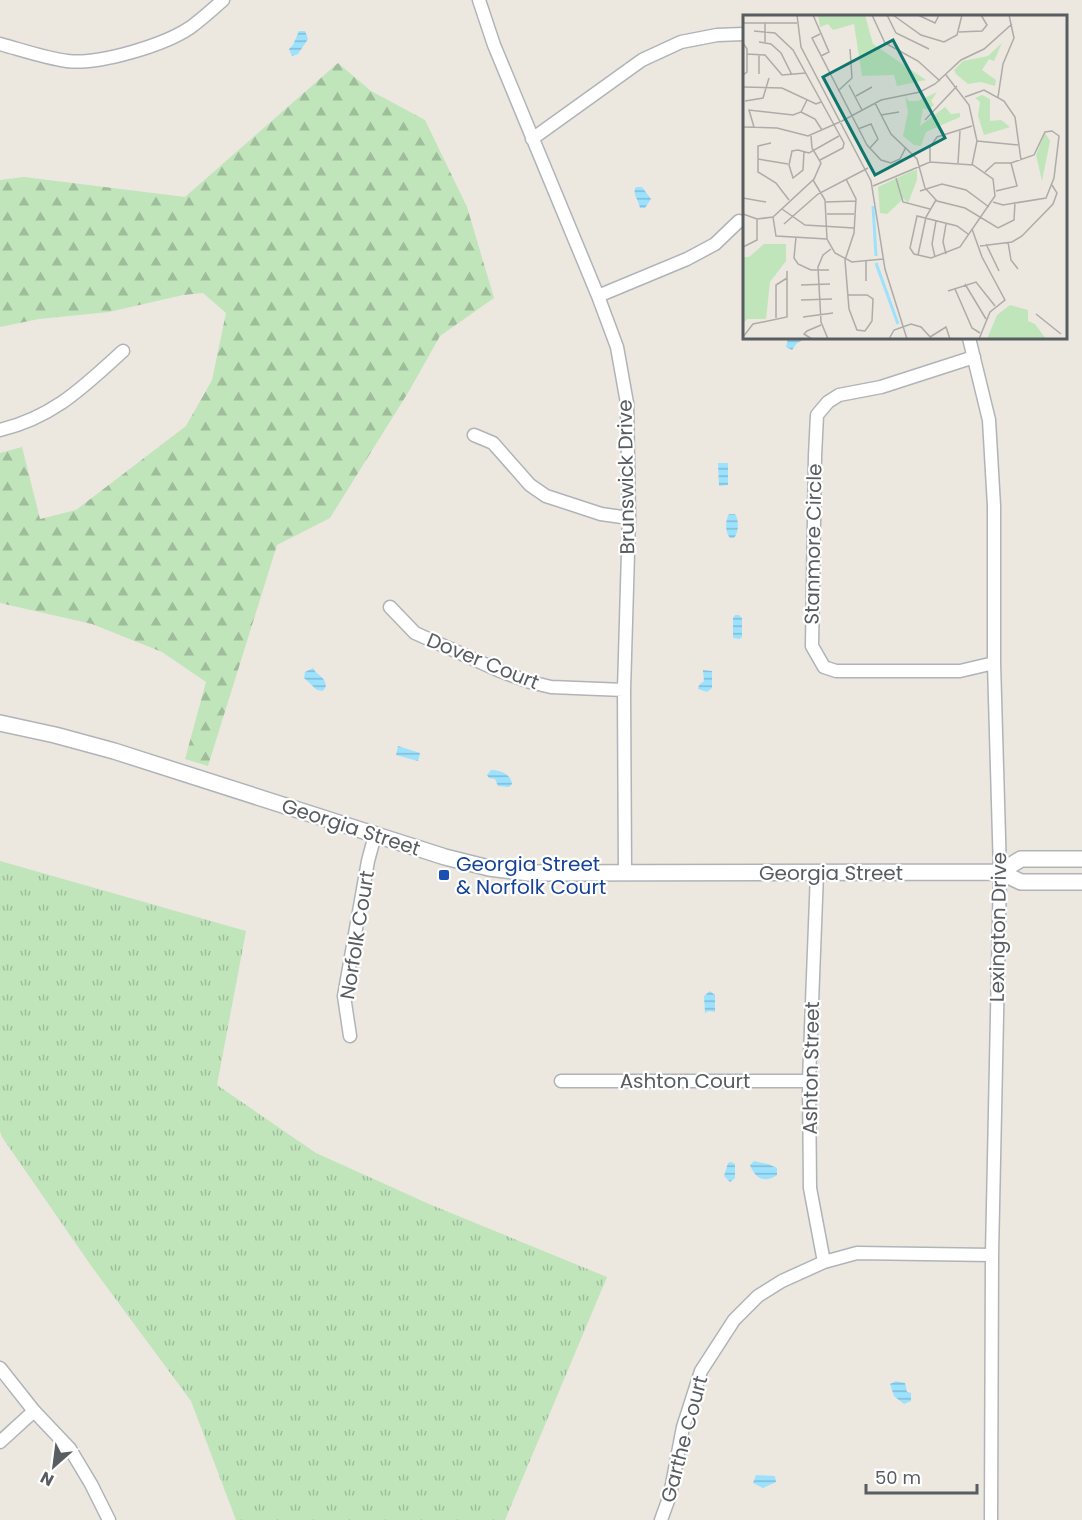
<svg xmlns="http://www.w3.org/2000/svg" width="1082" height="1520" font-family="Poppins,sans-serif">
	<style>
		.grass { fill: url(#grass-tufts) }
		.forest { fill: url(#forest-firs) }
		.water { fill: url(#water-rules) }
		.lines { fill: none; stroke-linecap: round; stroke-linejoin: round }
		.minor-casing { stroke: #b0b4b8; stroke-width: 15 }
		.tertiary-casing { stroke: #b0b4b8; stroke-width: 18 }
		.minor { stroke: #fff; stroke-width: 12 }
		.tertiary { stroke: #fff; stroke-width: 15 }
		.transit-dot { fill: #1a4fb4; stroke: #fff; stroke-width: 2 }
		.labels { text-anchor: middle; stroke-width: 4.5; stroke-linejoin: round; paint-order: stroke }
		.street-label { font-size: 20px; fill: #585d61; stroke: #fff }
		.transit-label { font-size: 20px; fill: #164399; stroke: #fff; text-anchor: start }
		.inset-river { fill: none; stroke: #9ce2ff; stroke-width: 3 }
		.inset-road { fill: none; stroke: #adaca9; stroke-width: 1.5 }
		.view { fill: #0f766e; fill-opacity: 0.15; stroke: #0f766e; stroke-width: 3 }
		.inset-edge { fill: none; stroke: #585d61; stroke-width: 3 }
	</style>
	<defs>
		<pattern id="grass-tufts" width="24" height="20" patternUnits="userSpaceOnUse" patternTransform="scale(1.5)"><rect width="24" height="20" fill="#c0e5ba"/><path d="M3 7l-1-3M5 7V3M7 7l1-3M15 17l-1-3M17 17v-4M19 17l1-3" fill="none" stroke="#9fbd9b"/></pattern>
		<pattern id="forest-firs" width="22" height="20" patternUnits="userSpaceOnUse" patternTransform="scale(1.5)"><rect width="22" height="20" fill="#c0e5ba"/><path d="M5 1l3.5 6h-7zM16 11l3.5 6h-7z" fill="#9fbd9b"/></pattern>
		<pattern id="water-rules" width="6" height="5" patternUnits="userSpaceOnUse" patternTransform="scale(1.5)"><rect width="6" height="5" fill="#9ce2ff"/><path d="M0 2.5h6" fill="none" stroke="#82bad2"/></pattern>
	</defs>
	<rect width="100%" height="100%" fill="#ece7df"/>
	<!-- grass -->
	<path class="grass" d="M0,861L246,931L217,1085L316,1153L429,1204L607,1277L505,1520H236L191,1401L92,1267L2,1137L0,1131Z"/>
	<!-- forest -->
	<path class="forest" d="M338,63L371,91L425,120L467,207L494,298L440,336L409,391L330,518L277,545L208,766L185,759L206,682L162,652L92,624L0,603V453L22,447L40,519L76,510L186,426L212,380L226,313L203,293L183,295L109,312L39,319L0,327V180L24,177L185,197Z"/>
	<!-- water -->
	<path class="water" d="M299,31H305L308,39L298,54L292,56L289,49L293,45Z
		M637,187H642L651,199L645,208H640C639,201 633,195 635,188Z
		M788,338H807L797,343L792,350L786,347Z
		M718,463H728V485L719,486Z
		M729,514H735C739,520 739,532 734,538H730C725,533 725,520 729,514Z
		M735,615H739L742,618V637L740,639L733,638V618Z
		M313,668C317,676 325,676 326,686L323,691L317,690L304,678L305,672Z
		M703,670L712,671V688L707,692L698,689L699,685L704,681Z
		M398,746L420,753L418,761L396,755Z
		M491,770C500,770 511,774 512,784L509,787L498,786L495,779L489,778L487,775Z
		M710,991L715,995V1012L709,1011L705,1013L704,996Z
		M754,1161L768,1164L777,1168V1175C764,1184 755,1178 750,1165Z
		M731,1162L735,1164V1178L730,1182L724,1176L728,1163Z
		M896,1381L905,1383L907,1392L911,1393V1401L904,1404L894,1396L890,1384Z
		M756,1475L775,1476L776,1482L763,1488L753,1483Z"/>
	<g class="lines">
		<defs>
			<path id="minor" d="M479,0L494,45L598,296L617,347L627,403L629,518L624,690L625,873
				M0,44C22,50 45,58 67,61C99,65 165,45 191,27C202,19 213,9 223,0
				M532,139L642,60L681,42L717,35L744,34
				M598,296L687,259L715,244L739,221
				M969,338L989,420L994,506V663L1000,872L992,1255L991,1520
				M974,357L881,387L839,395L828,402L817,415L815,456L812,646L824,667L836,671H960L994,663
				M0,430C54,417 83,387 123,351
				M474,435L493,443L530,485L546,496L601,514L629,518
				M390,607L415,633L500,671L530,682L551,687L624,690
				M817,873L809,1081L810,1188L824,1262
				M350,1036L344,996L368,861L375,835
				M561,1081H809
				M0,1368L34,1411L70,1449L91,1484L109,1520
				M0,1442L34,1411
				M661,1520L670,1495L683,1427L701,1371L734,1320L758,1296L782,1281L824,1262L857,1253L992,1255"/>
			<path id="tertiary" d="M0,723L55,735L114,751L445,857L489,868L529,873L1000,872L1021,882H1082
				M1000,872L1021,859H1082"/>
		</defs>
		<!-- minor casing -->
		<use href="#minor" class="minor-casing"/>
		<!-- tertiary casing -->
		<use href="#tertiary" class="tertiary-casing"/>
		<!-- minor -->
		<use href="#minor" class="minor"/>
		<!-- tertiary -->
		<use href="#tertiary" class="tertiary"/>
	</g>
	<!-- markers -->
	<rect class="transit-dot" x="438" y="869" width="12" height="12" rx="3"/>
	<g class="labels">
		<!-- street labels -->
		<g class="street-label">
			<text transform="translate(626 477) rotate(-91)" y="7">Brunswick Drive</text>
			<text transform="translate(813 544) rotate(-89)" y="7">Stanmore Circle</text>
			<text transform="translate(483 661) rotate(22)" y="7">Dover Court</text>
			<text transform="translate(351 827) rotate(18)" y="7">Georgia Street</text>
			<text x="831" y="880">Georgia Street</text>
			<text transform="translate(998 927) rotate(-89)" y="7">Lexington Drive</text>
			<text transform="translate(357 935) rotate(-81)" y="7">Norfolk Court</text>
			<text transform="translate(811 1068) rotate(-89)" y="7">Ashton Street</text>
			<text x="685" y="1088">Ashton Court</text>
			<text transform="translate(684 1439) rotate(-75)" y="7">Garthe Court</text>
		</g>
		<!-- transit labels -->
		<g class="transit-label">
			<text x="456" y="871">Georgia Street<tspan x="456" dy="23">&amp; Norfolk Court</tspan></text>
		</g>
	</g>
	<!-- overview -->
	<g transform="translate(743 15)">
		<rect width="324" height="324" fill="#ece7df"/>
		<path d="M75,0H122L130,29L183,65L154,71L151,60L119,61L111,9L90,15L85,9L77,12ZM174,154V165L165,188L159,182L157,169ZM267,290L285,295V306L292,309L303,324H244L254,300Z" fill="#c0e5ba"/>
		<path d="M259,28L251,46L246,44L239,55L253,65L252,71L238,67L225,69L213,59L211,55L220,46L245,41ZM194,77L188,86L191,90L185,95L180,93L177,111L202,92L208,99L217,98V102L183,117L178,131L171,130L160,121L165,97L162,81L166,86H175ZM239,80L247,84V106L258,105L267,112L241,120L235,101L237,87L232,83ZM302,118L307,126L299,166L293,140Z" fill="#c0e5ba"/>
		<path d="M21,229H43V246L27,267L23,304H4L0,309V242H6Z" fill="#c0e5ba"/>
		<path d="M171,155V162L157,169L160,184L144,199L137,198L135,172Z" fill="#c0e5ba"/>
		<path class="inset-river" d="M130,191L133,241M133,248L155,309"/>
		<path class="inset-road" d="M54,0L58,32L128,166L142,254L164,324M70,0L86,37L78,41M129,0L142,28L175,46L197,66M144,0L153,18L186,34M150,0L178,20L201,27L214,20L219,0M175,0L192,8L196,0M0,8H54M22,8V27M11,16L32,18L50,35L101,128L100,133L77,145M216,17L239,16L244,10L238,0M77,19L69,23L124,130L138,145L148,148L157,144L163,132M16,27L28,29L38,38L49,60M0,28L4,34V57L0,60M4,39L22,40L39,60L63,58M16,40V59M203,60L226,90L234,126L229,150M106,70L119,95M0,72L39,73L73,89L78,87M95,76L109,63L107,34M113,81L129,72M222,82L241,75L261,86L272,102L278,145M255,82L260,49L271,23L266,0M2,86L20,83L26,63M132,88L148,119L174,144L182,173L194,186L222,193L255,213L271,205L272,187M58,97L72,104L79,115M138,100L156,97M182,105L214,71M99,106L138,85L177,77L192,69L218,45L241,34L269,9M0,112L34,113L65,121L99,106M11,112L6,95L50,100L58,97L64,85M115,114L128,109L135,124L127,133M234,126L275,130M28,128L15,131V157L33,168L46,185M61,136L60,155L50,163L46,150L49,136L55,135L66,138L96,121M15,144L45,149M187,147V132L194,122L229,111M215,148L217,116M242,157L252,148H268L291,140L302,117L309,116L316,121L311,163L303,183L260,190L250,187M153,163L160,187L187,194M103,164L113,184L111,218L102,245L106,294L114,315L122,316L129,306L130,284L124,280H105M70,165L82,185L84,224L92,238L109,247L140,244M130,171L187,147L230,150L250,164L252,181L217,232L188,243L171,239L167,233L174,201L214,211L225,219M177,176L199,169L223,175L246,192M253,176L274,171L268,148M0,183L23,187M83,187L113,186M39,194L62,210L111,213M0,199L14,204L30,202L71,164L78,148L69,133L68,121M84,199H111M30,202L33,221L84,224M41,209L75,179L125,153M229,214L239,242L262,285L247,297L236,324M53,222L51,243L55,249L68,255H86M265,227L268,245L275,254M243,229L256,256M237,231L269,227L279,221L310,189L314,178L309,170M0,232L14,225V204M203,239L200,227L203,209M175,240L183,202L193,185M192,242L189,229L193,206M123,246V266M222,269L243,304M58,270L87,269M212,274L229,313L237,318M205,276L233,267L252,291M58,285L89,284M293,299L318,319M60,302L90,298M33,303V270L44,263M0,322L10,309L44,302V256M187,322L203,312L207,324M69,324L61,319L64,316L78,310M85,324L78,307L75,252L80,240L88,234M146,324L151,315L168,309L178,312L189,324"/>
		<path class="view" d="M150,25L202,123L132,160L80,62Z"/>
		<rect width="324" height="324" class="inset-edge"/>
	</g>
	<!-- north arrow -->
	<g transform="translate(54 1466) rotate(208)" stroke="#ffffff" stroke-width="4.5" paint-order="stroke">
	<path d="M0-4.5L10 22L0 15L-10 22Z" fill="#585d61"/>
	<text y="-9" font-size="16" font-weight="bold" text-anchor="middle" fill="#585d61">N</text>
	</g>
	<!-- scale -->
	<path d="M866 1484v9h111v-9" fill="none" stroke="#585d61" stroke-width="3"/>
	<text x="875" y="1484" font-size="18" fill="#585d61" stroke="#ffffff" stroke-width="4.5" paint-order="stroke">50 m</text>
</svg>
